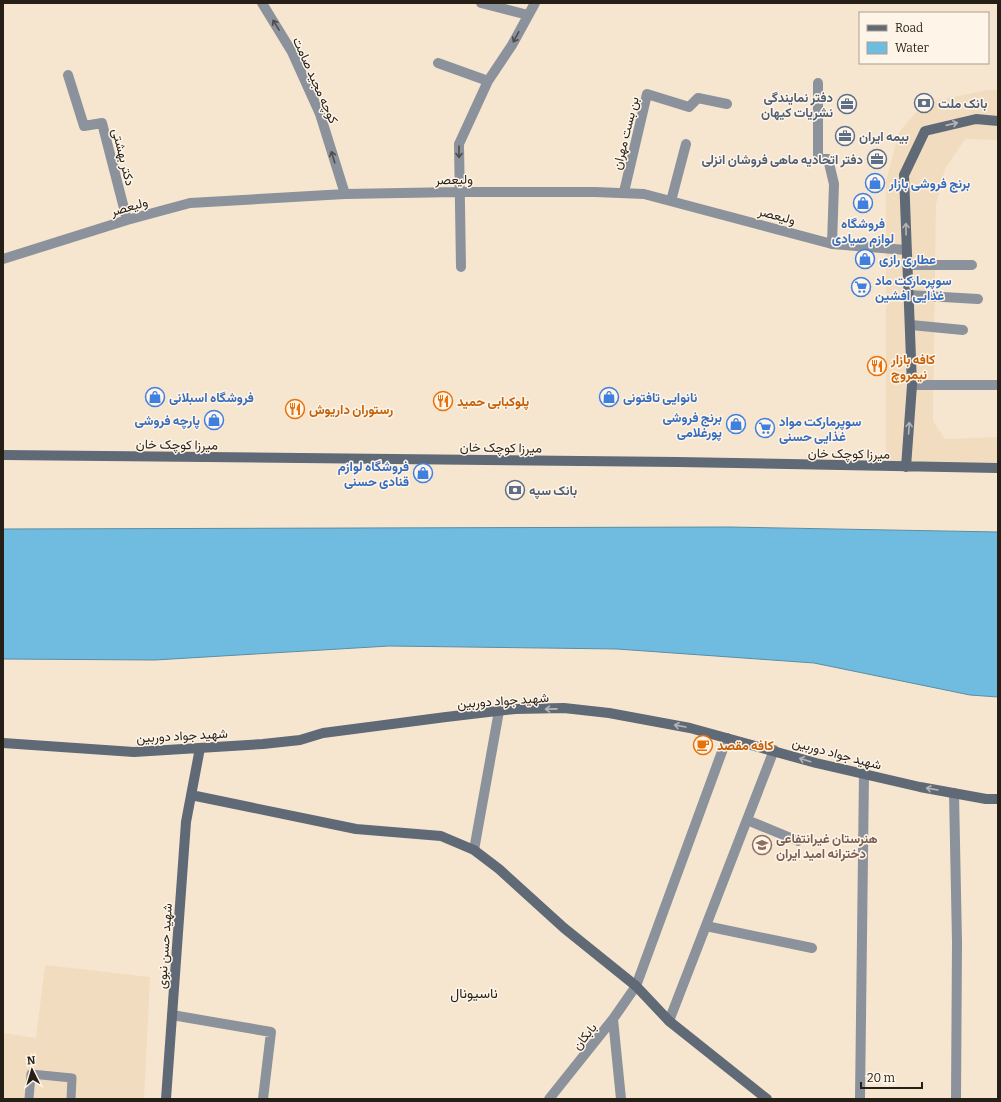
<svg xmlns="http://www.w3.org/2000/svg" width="1001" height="1102" font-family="Bitter,Vazirmatn,serif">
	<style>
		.built { fill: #f1dcc0 }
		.water { fill: #70bce0; stroke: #5a8da4 }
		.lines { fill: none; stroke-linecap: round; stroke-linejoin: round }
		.lane { stroke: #8b929b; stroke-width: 9 }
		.street { stroke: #8b929b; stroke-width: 10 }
		.secondary { stroke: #606976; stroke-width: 10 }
		.oneway { stroke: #4e4d4c }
		.oneway2 { stroke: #b7b5b4 }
		.labels { text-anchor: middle; stroke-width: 3; stroke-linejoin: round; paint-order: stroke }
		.street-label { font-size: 13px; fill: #251f17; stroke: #fef4e7 }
		.service-label { font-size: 13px; font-weight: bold; fill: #4e5e75; stroke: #fef4e7; text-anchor: start }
		.shop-label { font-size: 13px; font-weight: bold; fill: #366cbe; stroke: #fef4e7; text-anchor: start }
		.food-label { font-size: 13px; font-weight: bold; fill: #c56008; stroke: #fef4e7; text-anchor: start }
		.education-label { font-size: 13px; font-weight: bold; fill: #785e54; stroke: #fef4e7; text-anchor: start }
		.neighbourhood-label { font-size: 14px; fill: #251f17; stroke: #fef4e7 }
	</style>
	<rect width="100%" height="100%" fill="#f6e6d0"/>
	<!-- built -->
	<path class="built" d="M988,90H998V140L965,139L945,169L936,204L933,421L945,439L998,437V465L886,464V181L899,132L924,103Z
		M45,965L150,977L144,1099H3V1033L36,1038Z"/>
	<!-- water -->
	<path class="water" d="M728,527L998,532V697L970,695L814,663L617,649L389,646L155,660L3,659V529Z"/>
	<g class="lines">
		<!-- lane -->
		<path class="lane" d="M29,1099L31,1074L72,1078L71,1099"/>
		<!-- street -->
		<path class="street" d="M262,3L292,52L320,114L345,194
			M481,3L528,15
			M438,63L488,81
			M68,75L84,126L102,123L127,220
			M818,83V159H828L834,184L832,244
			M624,192L647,94L689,107L698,98L727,104
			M671,201L686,144
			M3,259L127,220L190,203L345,194L458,192H595L644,194L832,244L906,250
			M907,265H972
			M461,267L459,144L488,81L512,45L535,3
			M908,295L978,299
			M911,325L963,330
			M912,385H998
			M954,793L957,942L956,1099
			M747,820L798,841
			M474,850L499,711
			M706,926L812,948
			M172,1015L271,1032L263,1099
			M613,1019L621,1099
			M669,1021L774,750
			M549,1099L613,1019L636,986L727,738
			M860,1099L864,774"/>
		<!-- secondary -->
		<path class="secondary" d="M3,455L678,462L998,468
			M906,467L912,385L904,175L925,131L976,119L998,121
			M3,743L134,752L263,744L300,740L323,733L446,717L515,709L564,708L609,713L690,728L816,763L920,787L986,799H998
			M191,795L356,829L441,836L474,850L499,869L564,928L636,986L669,1021L767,1099
			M166,1099L186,822L200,748"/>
	</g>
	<!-- one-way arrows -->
	<defs><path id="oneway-shaft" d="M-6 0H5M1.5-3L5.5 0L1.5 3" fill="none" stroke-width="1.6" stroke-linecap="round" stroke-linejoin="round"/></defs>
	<g class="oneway">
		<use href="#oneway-shaft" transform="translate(276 25) rotate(-122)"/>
		<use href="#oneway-shaft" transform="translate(516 37) rotate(118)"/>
		<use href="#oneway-shaft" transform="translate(459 152) rotate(90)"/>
		<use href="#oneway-shaft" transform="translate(333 157) rotate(-107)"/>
	</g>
	<g class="oneway2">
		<use href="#oneway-shaft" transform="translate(952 124) rotate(-13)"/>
		<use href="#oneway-shaft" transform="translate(906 229) rotate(-91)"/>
		<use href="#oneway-shaft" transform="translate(909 428) rotate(-86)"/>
		<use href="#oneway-shaft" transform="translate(551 709) rotate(179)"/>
		<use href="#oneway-shaft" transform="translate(680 726) rotate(-170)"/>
		<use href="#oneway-shaft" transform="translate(805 760) rotate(-163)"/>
		<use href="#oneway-shaft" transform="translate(932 789) rotate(-170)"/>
	</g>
	<!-- icons -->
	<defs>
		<symbol id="bank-ring" viewBox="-11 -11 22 22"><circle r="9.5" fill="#fef4e7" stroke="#5c6f8a" stroke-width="1.5"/><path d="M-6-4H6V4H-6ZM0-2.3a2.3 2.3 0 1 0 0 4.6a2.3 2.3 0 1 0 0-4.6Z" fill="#5c6f8a"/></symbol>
		<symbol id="office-ring" viewBox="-11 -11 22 22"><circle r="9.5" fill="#fef4e7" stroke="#5c6f8a" stroke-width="1.5"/><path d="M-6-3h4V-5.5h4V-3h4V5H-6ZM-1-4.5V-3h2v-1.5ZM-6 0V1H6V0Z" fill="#5c6f8a"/></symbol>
		<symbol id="shop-ring" viewBox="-11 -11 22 22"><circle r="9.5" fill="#fef4e7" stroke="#3f7fe0" stroke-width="1.5"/><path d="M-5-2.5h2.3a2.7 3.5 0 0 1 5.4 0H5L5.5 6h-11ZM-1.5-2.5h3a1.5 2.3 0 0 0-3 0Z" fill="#3f7fe0"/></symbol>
		<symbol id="supermarket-ring" viewBox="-11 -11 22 22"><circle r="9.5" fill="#fef4e7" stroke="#3f7fe0" stroke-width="1.5"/><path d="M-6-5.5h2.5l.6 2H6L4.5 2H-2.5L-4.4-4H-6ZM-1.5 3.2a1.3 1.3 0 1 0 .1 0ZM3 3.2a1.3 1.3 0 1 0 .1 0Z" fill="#3f7fe0"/></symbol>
		<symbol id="restaurant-ring" viewBox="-11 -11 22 22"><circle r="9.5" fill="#fef4e7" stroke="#e8710a" stroke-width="1.5"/><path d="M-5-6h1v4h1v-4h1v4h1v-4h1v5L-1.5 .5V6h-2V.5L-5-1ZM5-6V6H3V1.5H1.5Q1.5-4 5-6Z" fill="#e8710a"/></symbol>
		<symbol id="cafe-ring" viewBox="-11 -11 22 22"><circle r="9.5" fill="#fef4e7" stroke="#e8710a" stroke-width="1.5"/><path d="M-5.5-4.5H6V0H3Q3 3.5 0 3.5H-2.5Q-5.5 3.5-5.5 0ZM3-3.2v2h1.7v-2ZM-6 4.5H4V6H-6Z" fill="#e8710a"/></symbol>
		<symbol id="school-ring" viewBox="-11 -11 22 22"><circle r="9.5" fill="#fef4e7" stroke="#8d6e63" stroke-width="1.5"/><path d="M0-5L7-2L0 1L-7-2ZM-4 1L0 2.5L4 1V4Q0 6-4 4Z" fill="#8d6e63"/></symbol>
	</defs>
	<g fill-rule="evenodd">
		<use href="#bank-ring" x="913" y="92" width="22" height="22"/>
		<use href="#office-ring" x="836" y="93" width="22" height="22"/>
		<use href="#office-ring" x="834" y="125" width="22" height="22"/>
		<use href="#office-ring" x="866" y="148" width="22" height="22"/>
		<use href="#shop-ring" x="864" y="172" width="22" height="22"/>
		<use href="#shop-ring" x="852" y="192" width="22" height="22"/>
		<use href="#shop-ring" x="854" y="248" width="22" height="22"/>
		<use href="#supermarket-ring" x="850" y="276" width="22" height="22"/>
		<use href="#restaurant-ring" x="866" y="355" width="22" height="22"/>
		<use href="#shop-ring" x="144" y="386" width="22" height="22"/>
		<use href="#shop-ring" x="598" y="386" width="22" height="22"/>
		<use href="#restaurant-ring" x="432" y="390" width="22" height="22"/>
		<use href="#restaurant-ring" x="284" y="398" width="22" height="22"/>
		<use href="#shop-ring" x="203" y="409" width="22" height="22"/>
		<use href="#shop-ring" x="725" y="413" width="22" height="22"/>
		<use href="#supermarket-ring" x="754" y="417" width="22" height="22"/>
		<use href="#shop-ring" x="412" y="462" width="22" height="22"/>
		<use href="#bank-ring" x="504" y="479" width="22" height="22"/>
		<use href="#cafe-ring" x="692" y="734" width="22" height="22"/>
		<use href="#school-ring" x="751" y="834" width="22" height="22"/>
	</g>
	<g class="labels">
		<!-- street labels -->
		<g class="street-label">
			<text transform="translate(316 80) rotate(66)" y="5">کوچه مجید صامت</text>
			<text transform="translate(625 133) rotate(-76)" y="5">بن بست مهران</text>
			<text transform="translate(124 157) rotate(76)" y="5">دکتر بهشتی</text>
			<text transform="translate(454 179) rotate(-1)" y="5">ولیعصر</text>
			<text transform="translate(129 206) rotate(-16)" y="5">ولیعصر</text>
			<text transform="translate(777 215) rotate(15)" y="5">ولیعصر</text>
			<text transform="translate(177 444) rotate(1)" y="5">میرزا کوچک خان</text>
			<text transform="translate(501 447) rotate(1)" y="5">میرزا کوچک خان</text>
			<text transform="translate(849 453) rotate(1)" y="5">میرزا کوچک خان</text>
			<text transform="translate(503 700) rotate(-4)" y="5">شهید جواد دوربین</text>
			<text transform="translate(182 735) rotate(-3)" y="5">شهید جواد دوربین</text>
			<text transform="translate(837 753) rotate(15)" y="5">شهید جواد دوربین</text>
			<text transform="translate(164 946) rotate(-86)" y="5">شهید حسن نبوی</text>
			<text transform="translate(584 1036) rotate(-51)" y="5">بابکان</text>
		</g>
		<!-- service labels -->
		<g class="service-label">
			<text x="833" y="102" text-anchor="end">دفتر نمایندگی<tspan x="833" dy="15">نشریات کیهان</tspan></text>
			<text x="938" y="108">بانک ملت</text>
			<text x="859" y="141">بیمه ایران</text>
			<text x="863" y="164" text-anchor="end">دفتر اتحادیه ماهی فروشان انزلی</text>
			<text x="529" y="495">بانک سپه</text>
		</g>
		<!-- shop labels -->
		<g class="shop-label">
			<text x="889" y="188">برنج فروشی بازار</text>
			<text x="863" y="228" text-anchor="middle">فروشگاه<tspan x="863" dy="15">لوازم صیادی</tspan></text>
			<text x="879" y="264">عطاری رازی</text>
			<text x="875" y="285">سوپرمارکت ماد<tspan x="875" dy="15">غذایی افشین</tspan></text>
			<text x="169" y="402">فروشگاه اسبلانی</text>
			<text x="623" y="402">نانوایی تافتونی</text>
			<text x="722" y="422" text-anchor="end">برنج فروشی<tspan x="722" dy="15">پورغلامی</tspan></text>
			<text x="200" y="425" text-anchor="end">پارچه فروشی</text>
			<text x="779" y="426">سوپرمارکت مواد<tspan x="779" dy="15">غذایی حسنی</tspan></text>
			<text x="409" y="471" text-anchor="end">فروشگاه لوازم<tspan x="409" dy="15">قنادی حسنی</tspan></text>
		</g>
		<!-- food labels -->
		<g class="food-label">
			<text x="891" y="364">کافه بازار<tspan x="891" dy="15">نیمروچ</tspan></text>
			<text x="457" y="406">پلوکبابی حمید</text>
			<text x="309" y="414">رستوران داریوش</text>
			<text x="717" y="750">کافه مقصد</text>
		</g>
		<!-- education labels -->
		<g class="education-label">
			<text x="776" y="843">هنرستان غیرانتفاعی<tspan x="776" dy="15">دخترانه امید ایران</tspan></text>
		</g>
		<!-- neighbourhood labels -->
		<g class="neighbourhood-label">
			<text x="474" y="998">ناسیونال</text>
		</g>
	</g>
	<!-- border -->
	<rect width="1001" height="1102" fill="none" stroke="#251f17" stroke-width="8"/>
	<!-- legend -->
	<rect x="859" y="12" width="130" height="52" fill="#fef4e7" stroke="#a79f94"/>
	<rect x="867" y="25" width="20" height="6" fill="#606976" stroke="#a79f94"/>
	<text x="895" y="32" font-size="12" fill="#251f17">Road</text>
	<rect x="867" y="42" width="20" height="12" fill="#70bce0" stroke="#a79f94"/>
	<text x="895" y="52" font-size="12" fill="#251f17">Water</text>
	<!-- north arrow -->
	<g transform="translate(32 1070) rotate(355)" stroke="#fef4e7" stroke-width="3" paint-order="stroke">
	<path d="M0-3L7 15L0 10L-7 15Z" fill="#251f17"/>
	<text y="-6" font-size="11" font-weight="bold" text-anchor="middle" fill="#251f17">N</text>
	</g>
	<!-- scale -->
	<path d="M861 1082v6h61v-6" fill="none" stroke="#251f17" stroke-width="2"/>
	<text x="867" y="1082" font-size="12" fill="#251f17" stroke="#fef4e7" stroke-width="3" paint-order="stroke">20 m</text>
</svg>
